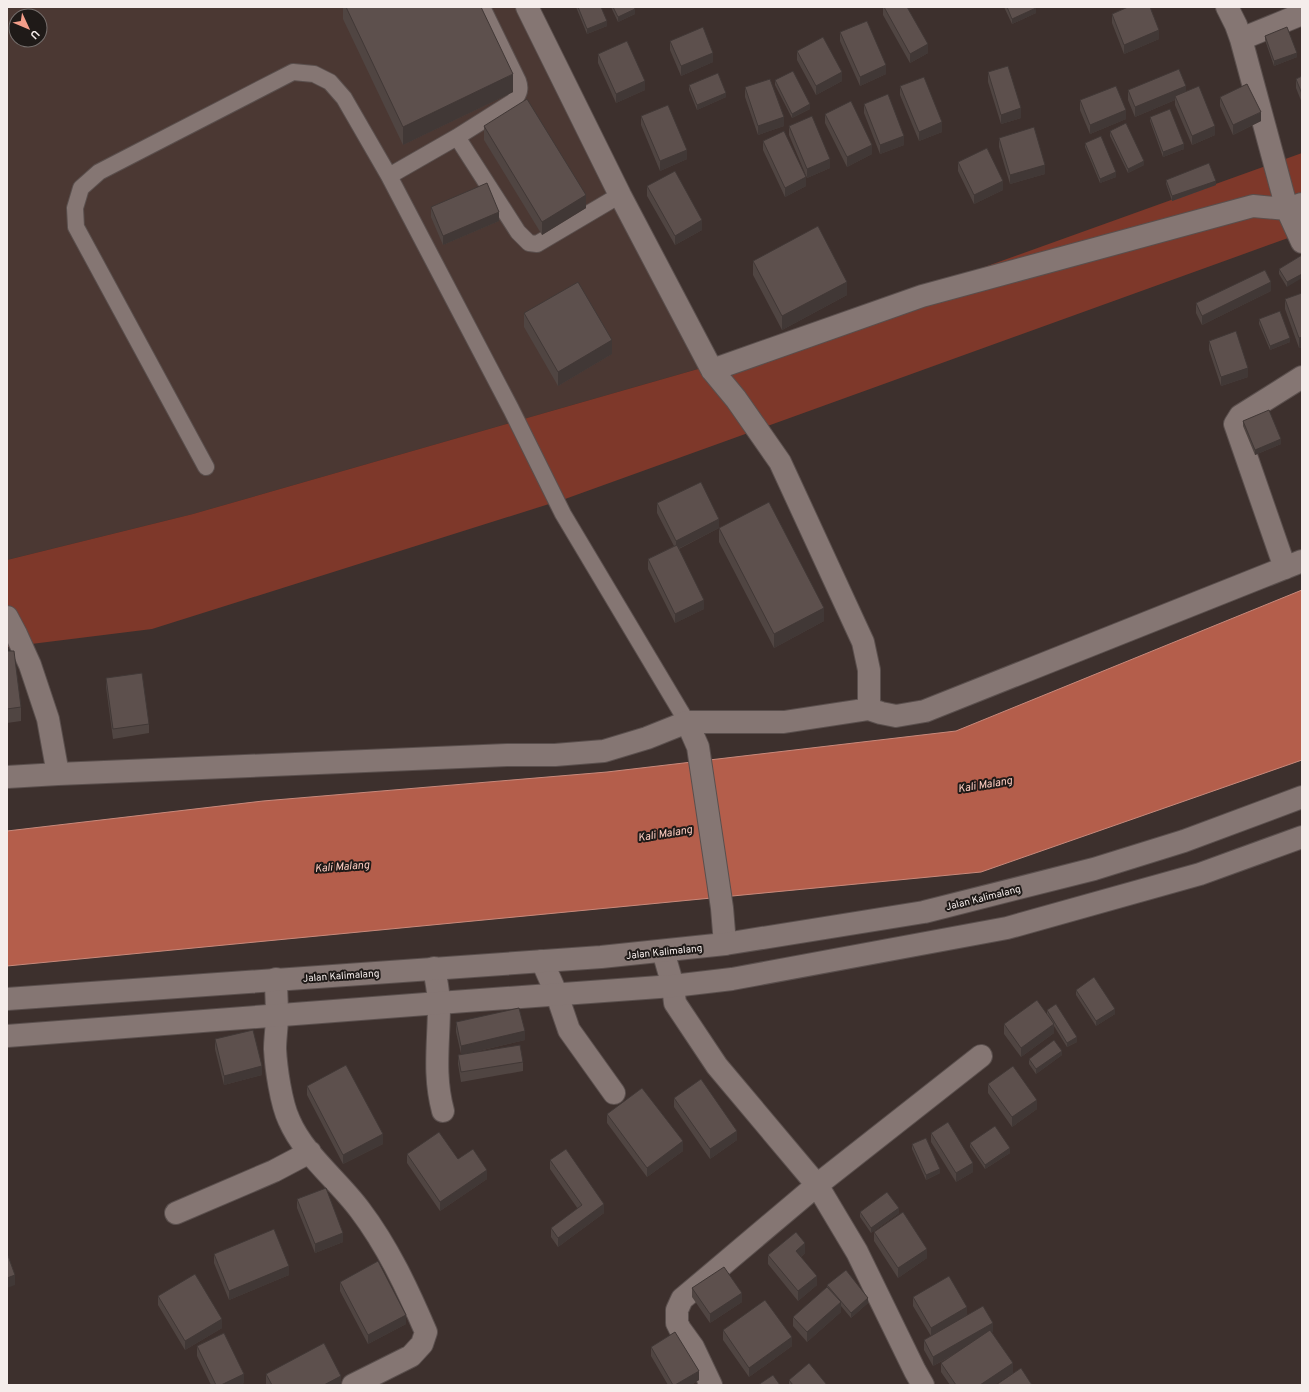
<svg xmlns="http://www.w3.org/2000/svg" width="1309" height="1392" font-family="Overpass,sans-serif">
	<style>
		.built { fill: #4b3833; fill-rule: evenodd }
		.green { fill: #7e382a }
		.water { fill: #b45e4b; stroke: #c8897b }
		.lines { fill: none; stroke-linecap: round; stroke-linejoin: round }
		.lane-casing { stroke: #5a4f4d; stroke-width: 18 }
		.street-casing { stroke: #5a4f4d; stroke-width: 24 }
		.secondary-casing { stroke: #5a4f4d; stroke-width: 24 }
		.lane { stroke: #857673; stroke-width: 16 }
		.street { stroke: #857673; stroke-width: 22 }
		.secondary { stroke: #857673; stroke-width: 22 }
		.wall { fill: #504542 }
		.shaded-wall { fill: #413836 }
		.building { fill: #5d504d; stroke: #413836 }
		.labels { text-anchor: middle; stroke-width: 4; stroke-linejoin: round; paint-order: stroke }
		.street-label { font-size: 10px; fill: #f5edeb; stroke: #1f1a18 }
		.water-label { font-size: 11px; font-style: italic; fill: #ffcec2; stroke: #1f1a18 }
	</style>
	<rect width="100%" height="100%" fill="#3d302d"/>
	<!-- built -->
	<path class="built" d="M7,7H529L712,365L193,514L7,560ZM16,16H40V40H16Z"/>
	<!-- green -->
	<path class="green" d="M1302,153V233L565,499L152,629L7,647V560L193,514L712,365Z"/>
	<!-- water -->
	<path class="water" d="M1302,590V760L981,872L7,966V831L263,801L607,772L956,731Z"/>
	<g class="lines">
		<defs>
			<path id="lane" d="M457,137L518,232L529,243L537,244L620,195
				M389,176L511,409L563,514L687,722
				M206,467L76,227L75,208L81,188L99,172L293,72L314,74L330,82L344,98L389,176L457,137L514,101C519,93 521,89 518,81L482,7"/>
			<path id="street" d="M527,7L620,195L712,370L736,399L780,462L863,642L869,670V709
				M1227,7L1236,25L1241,39L1302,14
				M1241,39L1287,209L1302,242
				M712,370L922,296L1253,206L1287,209L1302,204
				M1285,568L1235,424L1240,416L1302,377
				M7,617L16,634L30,665L48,719L58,774
				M687,722L698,747L722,908L725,944
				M7,777L58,774L507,755H555L604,751L647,738L687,722H784L869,709L881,713L896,716L925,711L1302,561
				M663,951L673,986L675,1003L717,1066L817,1185L857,1252L915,1371L923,1385
				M542,961L557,995L569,1030L614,1093
				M434,968C436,980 439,993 439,1005C439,1042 433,1074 443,1111
				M276,979C276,991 277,1004 277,1016C277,1027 275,1038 275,1049C276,1068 281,1103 289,1120C304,1155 338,1180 360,1210C388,1247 408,1290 426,1332L422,1344L411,1356L353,1385
				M176,1213L274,1171L310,1152
				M711,1385L693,1347L680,1329L677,1323V1310L682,1299L817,1185L981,1056"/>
			<path id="secondary" d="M7,999L601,957L725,944L924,912L1094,869L1184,841L1302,797
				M7,1036L439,1003L673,986L732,979L1007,928L1200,874L1302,837"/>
		</defs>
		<!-- lane casing -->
		<use href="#lane" class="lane-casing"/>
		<!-- street casing -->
		<use href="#street" class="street-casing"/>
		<!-- secondary casing -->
		<use href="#secondary" class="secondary-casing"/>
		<!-- lane -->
		<use href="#lane" class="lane"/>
		<!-- street -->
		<use href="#street" class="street"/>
		<!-- secondary -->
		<use href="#secondary" class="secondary"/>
	</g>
	<!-- wall -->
	<path class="wall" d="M343,7H481L513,92L403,145L343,19Z
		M576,7H601L607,26L587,34Z
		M611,7H634L635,14L618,22Z
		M883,7H907L928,53L910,63L883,15Z
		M1004,7H1035L1036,13L1012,24Z
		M1112,14L1159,39L1124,54L1112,23Z
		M840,32L886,74L860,86L840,41Z
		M1265,36L1297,57L1274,66L1265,40Z
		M670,41L713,62L681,76L670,50Z
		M797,51L842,81L816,95L797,60Z
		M598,54L645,90L616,103L598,63Z
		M988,72L1021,118L1001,124L988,82Z
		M1302,76V103L1296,88V79Z
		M775,80L810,109L792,118L775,85Z
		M689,85L726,97L697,110L689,90Z
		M900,86L942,132L919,141L900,95Z
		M745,87L784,126L758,135L745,97Z
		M1128,90L1186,91L1215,135L1192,145L1175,105V100L1135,117L1128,100Z
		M1220,97L1261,121L1233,135L1220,106Z
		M1080,100L1126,119L1090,134L1080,110Z
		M864,104L904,145L880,154L864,113Z
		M825,114L872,154L847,167L825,123Z
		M641,116L687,159L660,171L641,125Z
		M1150,117L1184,149L1163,157L1150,121Z
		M484,126L586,208L542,235L484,140Z
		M789,126L830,168L807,178L789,135Z
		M1110,131L1144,165L1128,173L1110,136Z
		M999,138L1045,174L1010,184L999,147Z
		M763,141L806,186L785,197L763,150Z
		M1085,143L1116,177L1100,183L1085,147Z
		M958,162L1003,190L974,204L958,171Z
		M1166,180L1216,185L1172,201L1166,184Z
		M647,186L702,230L675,245L647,196Z
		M431,207L499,221L443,245L431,217Z
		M1302,255L1287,287L1279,274V269Z
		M753,261L847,295L782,330L753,275Z
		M1271,291L1202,325L1196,313V303Z
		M1302,293V347L1299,348L1285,309V299Z
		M524,313L612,354L558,386L524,327Z
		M1259,319L1290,342L1270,350L1259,324Z
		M1209,341L1248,377L1221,386L1209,350Z
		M1243,421L1281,444L1255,455L1243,426Z
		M657,503L719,528L824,621L774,648L719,542V528L679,549L704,609L675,623L648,569V559L674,546L657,513Z
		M7,651L21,707V721L7,723Z
		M106,678L149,724V733L113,739L106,687Z
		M1076,990L1115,1014L1096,1026L1076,995Z
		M1047,1010L1077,1042L1067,1047L1054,1026V1033L1021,1057L1004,1034V1024L1047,1014Z
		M456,1022L525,1040L475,1052L523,1062V1071L461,1082L458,1064V1055L461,1054L456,1032Z
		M215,1039L262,1075L224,1085L215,1049Z
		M1062,1055L1036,1074L1029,1064V1059Z
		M988,1084L1037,1109L1012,1127L988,1093Z
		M307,1086L383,1144L343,1164L307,1095Z
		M674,1098L737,1140L710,1159L674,1107Z
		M607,1114L683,1151L647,1177L607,1123Z
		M931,1133L973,1172L956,1182L931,1142Z
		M970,1143L1010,1153L985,1169L970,1147Z
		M912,1144L940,1173L926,1180L912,1149Z
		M407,1154L458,1159L487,1179L440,1211L407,1163Z
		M550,1160L604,1213L558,1247L551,1237V1228L578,1209L550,1169Z
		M297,1199L343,1242L315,1253L297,1208Z
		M860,1212L899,1213L871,1233L860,1217Z
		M874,1232L927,1258L898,1278L874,1241Z
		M805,1253L801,1257L817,1285L798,1301L768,1264V1255Z
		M214,1254L289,1275L229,1300L214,1263Z
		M340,1282L406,1324L368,1344L340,1291Z
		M827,1285L868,1303L851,1318L841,1306V1312L807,1342L793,1326V1317L827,1287Z
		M692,1288L742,1302L710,1323L692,1297Z
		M158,1296L222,1328L185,1350L158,1305Z
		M913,1297L967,1315L993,1332H992L1013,1373L994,1385H950L941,1372V1363L950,1357L933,1366L924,1350V1340L931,1336L913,1306Z
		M723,1330L792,1346L749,1377L723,1340Z
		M197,1346L244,1383L240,1385H211L197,1356Z
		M651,1347L699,1380L691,1385H668L651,1356Z
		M266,1374L341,1385H267L266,1384Z
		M789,1380L827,1385H789Z"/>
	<!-- shaded-wall -->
	<path class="shaded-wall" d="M1036,8V13L1012,24V19Z
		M635,9V14L618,22V17Z
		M607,21V26L587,34V29Z
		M1159,30V39L1124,54V45Z
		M928,44V53L910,63V54Z
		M713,53V62L681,76V66Z
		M1297,53V57L1274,66V61Z
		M886,65V74L860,86V77Z
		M842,72V81L816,95V86Z
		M513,74V92L403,145V127Z
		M645,81V90L616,103V94Z
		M1186,86V95L1175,96V100L1135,117V107Z
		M726,93V97L697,110V105Z
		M810,104V109L792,118V114Z
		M1021,108V118L1001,124V115Z
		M1126,110V119L1090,134V125Z
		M1261,112V121L1233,135V125Z
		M784,117V126L758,135V126Z
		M942,122V132L919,141V132Z
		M1215,126V135L1192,145V136Z
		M904,136V145L880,154V145Z
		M1184,144V149L1163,157V152Z
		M872,145V154L847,167V157Z
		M687,150V159L660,171V161Z
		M830,159V168L807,178V169Z
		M1144,161V165L1128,173V169Z
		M1045,165V174L1010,184V175Z
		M1116,172V177L1100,183V179Z
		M806,177V186L785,197V188Z
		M1003,181V190L974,204V195Z
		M1216,181V185L1172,201V196Z
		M586,195V208L542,235V222Z
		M499,212V221L443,245V236Z
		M702,220V230L675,245V236Z
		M1302,274V278L1287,287V282Z
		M847,282V295L782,330V316Z
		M1271,282V291L1202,325V316Z
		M1302,337V347L1299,348V338Z
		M1290,338V342L1270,350V346Z
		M612,340V354L558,386V372Z
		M1248,368V377L1221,386V377Z
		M1281,439V444L1255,455V450Z
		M719,519V528L676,550V541Z
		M704,600V609L675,623V614Z
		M824,608V621L774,648V634Z
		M1115,1009V1014L1096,1026V1021Z
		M1054,1024V1033L1021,1057V1048Z
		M525,1031V1040L461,1055V1046Z
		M1077,1037V1042L1067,1047V1043Z
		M1062,1051V1055L1036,1074V1069Z
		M262,1066V1075L224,1085V1076Z
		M1037,1100V1109L1012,1127V1117Z
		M737,1131V1140L710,1159V1149Z
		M383,1134V1144L343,1164V1155Z
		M683,1141V1151L647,1177V1168Z
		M1010,1148V1153L985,1169V1165Z
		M973,1163V1172L956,1182V1173Z
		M940,1169V1173L926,1180V1175Z
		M487,1170V1179L440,1211V1202Z
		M604,1204V1213L558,1247V1238Z
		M899,1208V1213L871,1233V1228Z
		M343,1233V1242L315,1253V1244Z
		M805,1243V1253L796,1261V1251Z
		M927,1249V1258L898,1278V1268Z
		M289,1266V1275L229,1300V1291Z
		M15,1275V1285L7,1288V1278Z
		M817,1276V1285L798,1301V1291Z
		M742,1293V1302L710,1323V1314Z
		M868,1298V1303L851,1318V1313Z
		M841,1302V1312L807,1342V1332Z
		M967,1307V1316L931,1338V1328Z
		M406,1315V1324L368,1344V1335Z
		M222,1319V1328L185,1350V1341Z
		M993,1323V1332L933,1366V1357Z
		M792,1337V1346L749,1377V1368Z
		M1013,1363V1373L994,1385H980Z
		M699,1371V1380L691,1385H675Z
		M244,1374V1383L240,1385H221Z
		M341,1376V1385H324Z"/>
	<!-- building -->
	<path class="building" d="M346,7H481L513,74L403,127Z
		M578,7H601L607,21L587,29Z
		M613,7H634L635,9L618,17Z
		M884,7H907L928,44L910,54Z
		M1007,7H1035L1036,8L1012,19Z
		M1128,7H1150L1159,30L1124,45L1112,14Z
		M867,21L886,65L860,77L840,32Z
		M703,27L713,53L681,66L670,41Z
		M1287,27L1297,53L1274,61L1265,36Z
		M823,37L842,72L816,86L797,51Z
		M627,41L645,81L616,94L598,54Z
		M1008,66L1021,108L1001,115L988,72Z
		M1179,69L1186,86L1135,107L1128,90Z
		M793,71L810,104L792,114L775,80Z
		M718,73L726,93L697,105L689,85Z
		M1302,76V94L1296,79Z
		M924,77L942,122L919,132L900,86Z
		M770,79L784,117L758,126L745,87Z
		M1247,84L1261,112L1233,125L1220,97Z
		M1116,86L1126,110L1090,125L1080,100Z
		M1199,86L1215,126L1192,136L1175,96Z
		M888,94L904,136L880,145L864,104Z
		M527,99L586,195L542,222L484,126Z
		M851,101L872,145L847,157L825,114Z
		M668,105L687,150L660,161L641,116Z
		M1170,109L1184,144L1163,152L1150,117Z
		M812,116L830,159L807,169L789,126Z
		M1126,123L1144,161L1128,169L1110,131Z
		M1034,127L1045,165L1010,175L999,138Z
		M784,131L806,177L785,188L763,141Z
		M1101,136L1116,172L1100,179L1085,143Z
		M987,148L1003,181L974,195L958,162Z
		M1209,163L1216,181L1172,196L1166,180Z
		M675,171L702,220L675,236L647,186Z
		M487,183L499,212L443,236L431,207Z
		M818,226L847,282L782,316L753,261Z
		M1302,255V274L1287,282L1279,269Z
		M1265,270L1271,282L1202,316L1196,303Z
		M578,282L612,340L558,372L524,313Z
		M1302,293V337L1299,338L1285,299Z
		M1280,311L1290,338L1270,346L1259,319Z
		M1236,331L1248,368L1221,377L1209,341Z
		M1269,410L1281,439L1255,450L1243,421Z
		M701,482L719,519L676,541L657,503Z
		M769,502L824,608L774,634L719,528Z
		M677,545L704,600L675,614L648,559Z
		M7,651H14L21,707L7,709Z
		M142,673L149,724L113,729L106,678Z
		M1094,977L1115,1009L1096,1021L1076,990Z
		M1037,1000L1054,1024L1021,1048L1004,1024Z
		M1056,1004L1077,1037L1067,1043L1047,1010Z
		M519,1008L525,1031L461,1046L456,1022Z
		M253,1030L262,1066L224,1076L215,1039Z
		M1054,1040L1062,1051L1036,1069L1029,1059Z
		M520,1045L523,1062L461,1072L458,1055Z
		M346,1065L383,1134L343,1155L307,1086Z
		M1013,1066L1037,1100L1012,1117L988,1084Z
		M701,1079L737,1131L710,1149L674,1098Z
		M642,1088L683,1141L647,1168L607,1114Z
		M948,1122L973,1163L956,1173L931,1133Z
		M995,1126L1010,1148L985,1165L970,1143Z
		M439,1132L458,1159L473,1149L487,1170L440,1202L407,1154Z
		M926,1138L940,1169L926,1175L912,1144Z
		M566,1149L604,1204L558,1238L551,1228L582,1205L550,1160Z
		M326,1188L343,1233L315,1244L297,1199Z
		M887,1192L899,1208L871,1228L860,1212Z
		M903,1212L927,1249L898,1268L874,1232Z
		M274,1229L289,1266L229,1291L214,1254Z
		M796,1232L805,1243L796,1251L817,1276L798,1291L768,1255Z
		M7,1253L15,1275L7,1278Z
		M378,1261L406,1315L368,1335L340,1282Z
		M724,1267L742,1293L710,1314L692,1288Z
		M846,1270L868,1298L851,1313L827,1285Z
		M195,1274L222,1319L185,1341L158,1296Z
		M949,1276L967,1307L931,1328L913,1297Z
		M827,1287L841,1302L807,1332L793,1317Z
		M765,1300L792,1337L749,1368L723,1330Z
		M983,1306L993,1323L933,1357L924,1340Z
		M990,1330L1013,1363L980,1385H956L941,1363Z
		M675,1332L699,1371L675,1385H673L651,1347Z
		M224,1333L244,1374L221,1385H216L197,1346Z
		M324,1343L341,1376L324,1385H272L266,1374Z
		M809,1363L827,1385H793L789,1380Z
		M1021,1368L1032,1385H996Z
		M773,1375L780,1385H758Z"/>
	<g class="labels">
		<!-- street labels -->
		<g class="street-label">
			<text transform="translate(983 897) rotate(-14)" y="4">Jalan Kalimalang</text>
			<text transform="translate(664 951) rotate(-6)" y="4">Jalan Kalimalang</text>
			<text transform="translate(341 975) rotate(-4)" y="4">Jalan Kalimalang</text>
		</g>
		<!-- water labels -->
		<g class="water-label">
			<text transform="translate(985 784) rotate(-9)" y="4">Kali Malang</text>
			<text transform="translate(665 833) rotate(-9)" y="4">Kali Malang</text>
			<text transform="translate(342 866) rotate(-4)" y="4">Kali Malang</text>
		</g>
	</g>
	<!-- border -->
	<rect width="1309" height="1392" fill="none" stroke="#f5edeb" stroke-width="16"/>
	<!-- north arrow -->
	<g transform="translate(28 28) rotate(134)"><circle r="19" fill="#1f1a18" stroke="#756e6c"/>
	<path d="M0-3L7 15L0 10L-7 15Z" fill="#f49e8a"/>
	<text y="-6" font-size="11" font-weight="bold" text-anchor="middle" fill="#f5edeb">U</text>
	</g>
</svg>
